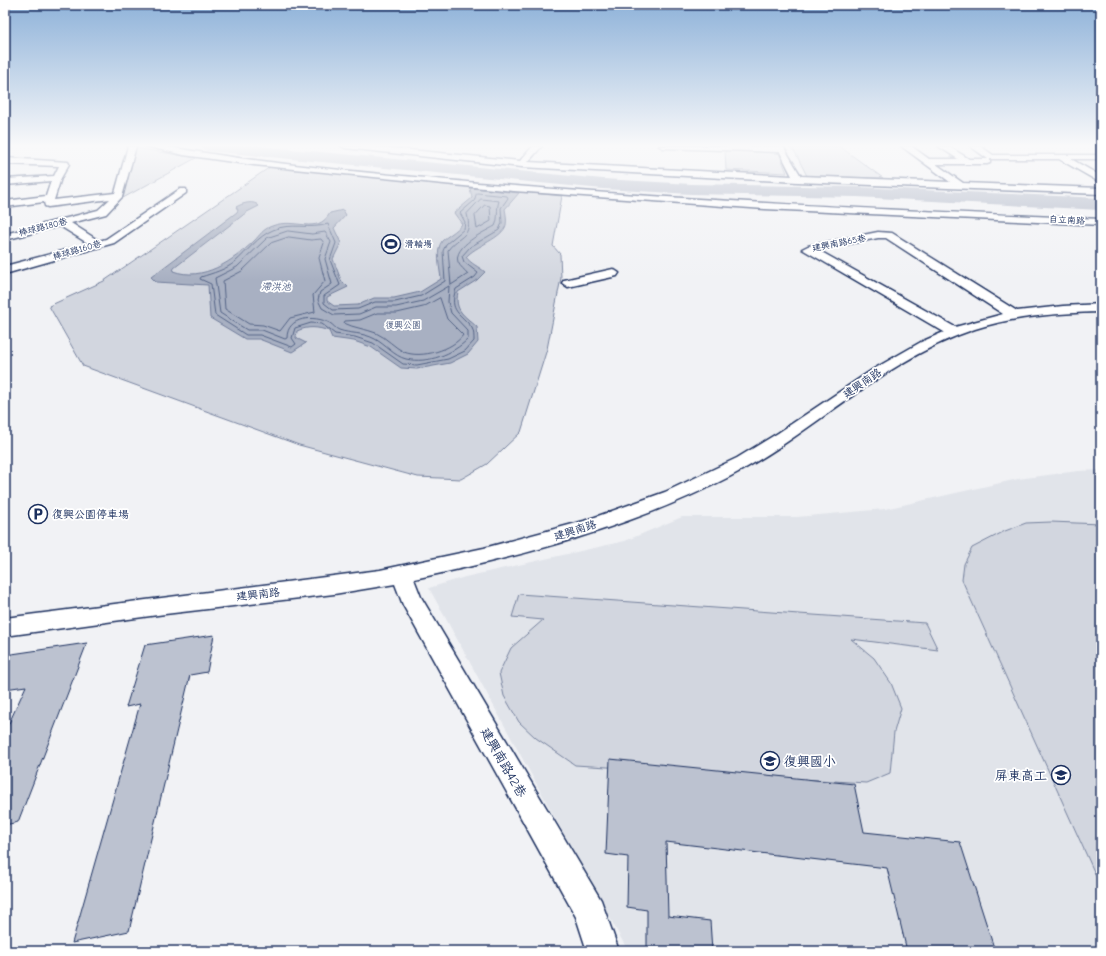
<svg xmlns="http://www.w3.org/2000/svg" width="1106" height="956" font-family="'Comic Neue','LXGW WenKai TC',sans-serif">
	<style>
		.built { fill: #e1e4ea }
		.green { fill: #d2d6df; stroke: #76829e }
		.water { fill: #a8b0c2; stroke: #707c9a }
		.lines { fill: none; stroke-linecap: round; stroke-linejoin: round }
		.shore { stroke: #536386; stroke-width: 1 }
		.river { fill: #a8b0c2; fill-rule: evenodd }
		.building { fill: #bcc2d0; stroke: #1b2f5e }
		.minor-casing { stroke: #1b2f5e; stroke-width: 3 }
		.minor { fill: #fff; fill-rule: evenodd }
		.labels { text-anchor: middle; stroke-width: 3.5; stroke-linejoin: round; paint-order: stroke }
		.far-street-label { font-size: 9px; fill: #1b2f5e; stroke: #fff }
		.far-poi-label { font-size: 9px; fill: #1b2f5e; stroke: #fff; text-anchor: start }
		.far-park-label { font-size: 9px; fill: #49597e; stroke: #fff }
		.far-water-label { font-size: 10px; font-style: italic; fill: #4c5c81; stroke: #fff }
		.street-label { font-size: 11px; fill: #1b2f5e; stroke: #fff }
		.poi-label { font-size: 11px; fill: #1b2f5e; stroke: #fff; text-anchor: start }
		.near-poi-label { font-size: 13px; fill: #1b2f5e; stroke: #fff; text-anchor: start }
		.near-street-label { font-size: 13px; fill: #1b2f5e; stroke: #fff }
	</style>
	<rect width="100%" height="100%" fill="#f1f2f5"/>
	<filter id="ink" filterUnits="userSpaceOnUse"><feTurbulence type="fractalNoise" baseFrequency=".025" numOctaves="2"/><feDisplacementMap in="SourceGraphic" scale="8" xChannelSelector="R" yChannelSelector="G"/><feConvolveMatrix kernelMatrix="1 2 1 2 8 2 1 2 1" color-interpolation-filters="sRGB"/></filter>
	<g filter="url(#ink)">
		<!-- built -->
		<path class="built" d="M1101,470V951H628L429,588L465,577L625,541L682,517H797L885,509L1018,479L1078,471Z"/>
		<!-- green -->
		<path class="green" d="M788,146H839L883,178L807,176L795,152Z
			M135,148L196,158L123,198Z
			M725,150L779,153L787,173L726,170Z
			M270,167L562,196L553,246L560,254L561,278L547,349L521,432L487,464L461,479L418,477L299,445L83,366L49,306L104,281Z
			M1051,522L1101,524V887L962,580L964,564L972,548L1005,531L1026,523Z
			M519,594L925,623L938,650L851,639L874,658L891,683L901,708L894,732L890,773L866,783L575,765L536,738L519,722L504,696L499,673L511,648L543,620L512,617Z"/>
		<!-- water -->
		<path class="water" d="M470,188L519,193L505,209C506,214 507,220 506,225C503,238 475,246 466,257C471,264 478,266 485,272L477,280L458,292C454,311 464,315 477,327L478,342L468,354L450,363L417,369L401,368L371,347L354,341L332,338L329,331C318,327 308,326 297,331L296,338L306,343L292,352L259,339H245L210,318L208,285L156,282L151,277L237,212L238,210L236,207C243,203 254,200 259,206L247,212L174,268L173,271C203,282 233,261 254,241C260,235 263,229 272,226C295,217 317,236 330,213L343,210L346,215L334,228L341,243L333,259L341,280L348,287L327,297V301L334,306L358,305L374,298H394L420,292L441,279C440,269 435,250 442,241C448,235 456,232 462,224L454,213L472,198Z"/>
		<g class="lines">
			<!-- shore -->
			<path class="shore" d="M477,193L507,196L508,198L501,208L502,223L499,230L470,247L462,256L464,262L478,273L475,277L456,289C448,312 461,313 472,328C474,331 474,337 474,341L465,351L448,359L417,365L403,364L373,343L355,337L335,334L322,324L311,323L295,328L292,338L296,344L292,347L260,335H246L215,315L211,284L200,279L201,277C213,273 225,270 235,262C247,252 258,236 273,230C290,222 310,230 328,224L336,243L330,260L340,285L324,296V303L333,310L358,309L375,302H395L421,296L445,281L443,251L446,244L464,229L465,222L460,213L474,201Z
				M481,199L499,201C496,209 499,218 495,226C484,232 453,246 458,262C460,267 465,270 468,274L451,285L448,250C460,234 473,238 467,214Z
				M485,205L490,206L491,221L477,229L475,216Z
				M288,231L312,234L325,232L331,242L325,259L332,284L320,292L318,300L322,308L334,315L359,314L376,307H396L423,301L449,286L448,302L451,313L468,331V339C453,354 428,364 406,359C394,356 386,345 375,339C362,332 350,334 339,330C336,329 333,325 330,323C314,315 287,316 287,338L285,339L262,330H247L220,313L215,278L237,267L267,238Z
				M289,237L311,240L321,239L324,243L319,258L325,281L313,295L315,312L290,318L280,331L263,325L249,324L225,309L223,281L242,271L271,243Z
				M440,298L447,319L463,335C453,350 421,359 404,352C394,347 387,338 376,333C366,329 354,328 344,323L345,321L360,320L377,313H397L423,307Z"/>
			<!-- river -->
			<path class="river" d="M200,146H258L603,179L692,184L857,187L1101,198V210L857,197L692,194L603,189L208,151L203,149Z"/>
		</g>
		<!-- building -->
		<path class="building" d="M214,635L207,672L190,675L129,931L72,943L140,704L126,707L145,645Z
			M87,643L18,822L5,825V732L26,686L5,689V655Z
			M610,759L854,784L864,832L960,842L995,951H907L887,868L666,842L668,916L710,921L712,951H647V910L627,907L628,857L606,854Z"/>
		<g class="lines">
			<defs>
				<path id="minor" d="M128,146H136L122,197L106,214L71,223L99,241L106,239L180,189H186V193L114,243L5,274V266L89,244L60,226L5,240V234L98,210L110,199L48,207L45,206L44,202L5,207V201L46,196L51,181L5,185V179L54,176L59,166L5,164V158L68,162L69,164L61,178L54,200L115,193Z
					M145,146H164C268,165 373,173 478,183C686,201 893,210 1101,219V225L765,209L514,191L254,165L184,155Z
					M341,146H371L520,161L533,146H542L528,162L792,176L780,152L663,148L659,146H783L801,176L950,182L901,146H911L929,159H958L938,146H948L969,159H988L970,146H980L993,155H1101V159H1071L1101,176V183L1059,159H990V163L987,164H936L963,183L1101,188V194L798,182L522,167L345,148Z
					M878,232L892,233L1017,311L1063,306L1101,304V312C1059,313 1016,316 975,329C884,359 815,432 731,476C633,527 523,556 414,579L421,597L601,900L619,951H587L576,917L403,605L395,584L334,594L165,614L5,636V618L380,570L484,548L584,521L665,492L737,458L778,433L872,370L921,342L944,332L802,249L808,246ZM878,238H886L1003,314L955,327L818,250Z
					M613,269L619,273L617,276L568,287L562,283L564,280Z"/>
			</defs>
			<!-- minor casing -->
			<use href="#minor" class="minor-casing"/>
			<!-- minor -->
			<use href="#minor" class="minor"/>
		</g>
	</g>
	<!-- sky -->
	<linearGradient id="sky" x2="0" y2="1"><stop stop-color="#8eb2d9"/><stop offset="0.52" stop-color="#f9f9fa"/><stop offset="1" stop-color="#f9f9fa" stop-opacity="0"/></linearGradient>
	<rect width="1106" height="280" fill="url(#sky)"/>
	<!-- icons -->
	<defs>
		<symbol id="stadium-ring" viewBox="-11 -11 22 22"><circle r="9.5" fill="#fff" stroke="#1b2f5e" stroke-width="1.5"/><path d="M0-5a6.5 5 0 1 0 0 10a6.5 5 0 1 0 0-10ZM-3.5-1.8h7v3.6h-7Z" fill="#1b2f5e"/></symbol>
		<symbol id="parking-ring" viewBox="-11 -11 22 22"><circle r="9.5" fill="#fff" stroke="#1b2f5e" stroke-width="1.5"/><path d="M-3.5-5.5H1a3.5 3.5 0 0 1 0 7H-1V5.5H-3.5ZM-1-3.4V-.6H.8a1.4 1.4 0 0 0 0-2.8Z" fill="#1b2f5e"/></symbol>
		<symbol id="school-ring" viewBox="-11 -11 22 22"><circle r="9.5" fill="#fff" stroke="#1b2f5e" stroke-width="1.5"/><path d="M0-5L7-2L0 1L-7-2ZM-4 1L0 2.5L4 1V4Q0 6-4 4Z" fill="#1b2f5e"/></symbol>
	</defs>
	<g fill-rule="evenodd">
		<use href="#stadium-ring" x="380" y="233" width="22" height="22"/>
		<use href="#parking-ring" x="27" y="503" width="22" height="22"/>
		<use href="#school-ring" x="759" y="750" width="22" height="22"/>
		<use href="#school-ring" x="1050" y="764" width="22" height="22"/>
	</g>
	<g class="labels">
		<!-- far-street labels -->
		<g class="far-street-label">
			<text transform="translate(1067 220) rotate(3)" y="3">自立南路</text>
			<text transform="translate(43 227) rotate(-14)" y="3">棒球路180巷</text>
			<text transform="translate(839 243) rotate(-11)" y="3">建興南路65巷</text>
			<text transform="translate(77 250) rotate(-16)" y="3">棒球路160巷</text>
		</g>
		<!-- far-poi labels -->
		<g class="far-poi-label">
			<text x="405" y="247">滑輪場</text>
		</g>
		<!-- far-park labels -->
		<g class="far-park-label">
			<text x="403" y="328">復興公園</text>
		</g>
		<!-- far-water labels -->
		<g class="far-water-label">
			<text x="276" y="290">滯洪池</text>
		</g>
		<!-- street labels -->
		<g class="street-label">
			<text transform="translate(862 383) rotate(-34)" y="4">建興南路</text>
			<text transform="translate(575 530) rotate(-18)" y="4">建興南路</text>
			<text transform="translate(258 594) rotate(-6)" y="4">建興南路</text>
		</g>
		<!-- poi labels -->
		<g class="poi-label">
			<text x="52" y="518">復興公園停車場</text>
		</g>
		<!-- near-poi labels -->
		<g class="near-poi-label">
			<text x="784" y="766">復興國小</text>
			<text x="1047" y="780" text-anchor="end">屏東高工</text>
		</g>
		<!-- near-street labels -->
		<g class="near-street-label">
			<text transform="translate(504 762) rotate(60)" y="5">建興南路42巷</text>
		</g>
	</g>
	<!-- margin -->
	<rect width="1106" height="956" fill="none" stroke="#fff" stroke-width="20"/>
	<rect x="10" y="10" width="1086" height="936" fill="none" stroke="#1b2f5e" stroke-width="1.5" filter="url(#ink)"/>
</svg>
